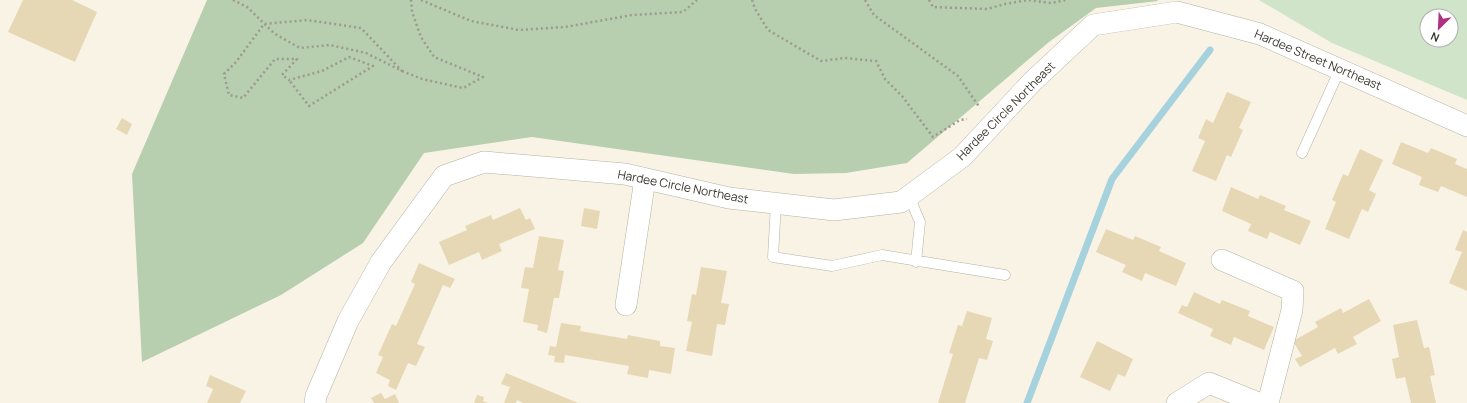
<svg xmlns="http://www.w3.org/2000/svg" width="1467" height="403" font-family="Manrope,sans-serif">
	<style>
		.green { fill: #d0e4c9; fill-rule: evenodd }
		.forest { fill: #b7ceaf }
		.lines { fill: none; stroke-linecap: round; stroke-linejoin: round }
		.stream { stroke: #a5d2dd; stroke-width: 7 }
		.building { fill: #e7d8b5 }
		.service-casing { stroke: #b6b1a4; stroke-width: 11 }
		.minor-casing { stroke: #b6b1a4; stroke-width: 22 }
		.path { stroke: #9d998f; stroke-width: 2.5; stroke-dasharray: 2 3; stroke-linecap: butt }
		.service { stroke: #fff; stroke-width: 10 }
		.minor { stroke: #fff; stroke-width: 21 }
		.labels { text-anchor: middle; stroke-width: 3; stroke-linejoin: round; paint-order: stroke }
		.street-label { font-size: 12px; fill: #393731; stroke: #fff }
	</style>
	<rect width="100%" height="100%" fill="#f9f3e6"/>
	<!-- green -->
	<path class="green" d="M1259,0H1467V100L1332,43ZM1427,16H1451V40H1427Z"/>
	<!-- forest -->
	<path class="forest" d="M207,0H1157L1158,1L1096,8L1049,42L907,163L846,173L794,174L532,137L424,153L363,243L281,295L142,362L132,174Z"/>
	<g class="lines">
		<!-- stream -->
		<path class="stream" d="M1027,403L1112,179L1210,50"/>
	</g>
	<!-- building -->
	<path class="building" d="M23,0H72L97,12L75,62L8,32Z
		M1227,92L1251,102L1239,128L1243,130L1231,157L1227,155L1216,181L1192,171L1205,141L1198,138L1206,119L1213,123Z
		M122,118L132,124L127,135L116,129Z
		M1401,142L1428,153L1431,148L1457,159L1455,164L1467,169V197L1441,186L1438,192L1419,185L1422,177L1392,164Z
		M1360,149L1383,160L1369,190L1376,194L1368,212L1362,209L1349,239L1325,229L1336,202L1332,200L1343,174L1348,176Z
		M1231,187L1258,199L1260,195L1286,206L1284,210L1311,221L1300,245L1270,232L1267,239L1248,231L1251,224L1222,211Z
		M520,208L526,220L530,218L535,229L499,244L502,251L482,260L479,252L449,265L439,242L467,230L465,226L491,215L493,220Z
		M584,208L600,211L597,229L581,226Z
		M1106,229L1133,240L1135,236L1161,247L1159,251L1186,263L1176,286L1145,273L1142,281L1122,272L1126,265L1096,252Z
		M1463,230L1467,232V291L1449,283L1462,252L1455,250Z
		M539,236L564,240L558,270L564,271L559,298H554L547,333L537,330L538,325L523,322L529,289L521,288L525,267L533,268Z
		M419,263L455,279L450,288L443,285L417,344L425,347L416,366L408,363L396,390L388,386L390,380L376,373L383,357L378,355L392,324L396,326L415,284L411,282Z
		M701,267L727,271L721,303L729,304L725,325L717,324L712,356L686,351L692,322L687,321L692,294L696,295Z
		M1194,292L1220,304L1222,300L1250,311L1248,316L1274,327L1264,350L1234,337L1231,345L1210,336L1213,329L1178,313L1182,305L1187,307Z
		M1369,299L1381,321L1353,337L1357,344L1338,354L1335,348L1300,367L1295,359L1302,356L1293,341L1318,327L1315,322L1341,308L1343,313Z
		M967,311L992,318L986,339L993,341L987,360L979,358L965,403H938L953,354L949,353L958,325L962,326Z
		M1417,320L1424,348L1429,347L1435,375L1430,376L1436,403H1411L1405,377L1396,379L1392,359L1399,357L1393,325Z
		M561,323L581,326L580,331L627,339L628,335L660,341V346L675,348L671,374L649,370L648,378L627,374L629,366L565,355L564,363L554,362L555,356L548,355L550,346L556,347Z
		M1097,341L1133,359L1125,377L1118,374L1110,391L1080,377Z
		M506,373L578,403H523L517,400L516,403H504L510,387L501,384Z
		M210,375L246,391L240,403H207L213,389L206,386Z
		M381,393L385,399L395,394L399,403H374L371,398Z
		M477,395L484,397L483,401L488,403H474Z"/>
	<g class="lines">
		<defs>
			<path id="service" d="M1302,153L1340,69
				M909,196L920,222L916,262
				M776,203L773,257L832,266L882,255L1005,275"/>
			<path id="minor" d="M1222,260L1293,291L1292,310L1268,403
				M626,305L645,179
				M315,403L316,396L348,321L381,262L444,176L484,162L625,174L729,198L834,210L901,202L962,157L1032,82L1093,25L1177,12L1260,34L1467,126
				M1177,403L1209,383L1258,403"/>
		</defs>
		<!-- service casing -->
		<use href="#service" class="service-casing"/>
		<!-- minor casing -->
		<use href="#minor" class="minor-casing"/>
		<!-- path -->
		<path class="path" d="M233,0L247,7L275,34L300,48L330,45L366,53L402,71L361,28L307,20L264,24L236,62L224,74L229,95L243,98L275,59H297L282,75L289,80L322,71L349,57L373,66L309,106L289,80
			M421,0L471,21L519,30L565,27L632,15L683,12L697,0
			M752,0L755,9L768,30L821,61L845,58L876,61L885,79L902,96L933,137L960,120L967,119
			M865,0L874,15L958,76L980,108
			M929,0L933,7L987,9L1005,4L1028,0L1051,3L1066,0
			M402,71L422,79L463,88L483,77L434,57L421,37L412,12L411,0"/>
		<!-- service -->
		<use href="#service" class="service"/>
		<!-- minor -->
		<use href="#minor" class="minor"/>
	</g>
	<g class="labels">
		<!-- street labels -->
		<g class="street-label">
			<text transform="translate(1318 60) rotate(23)" y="4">Hardee Street Northeast</text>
			<text transform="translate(1006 111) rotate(-45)" y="4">Hardee Circle Northeast</text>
			<text transform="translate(683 187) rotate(11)" y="4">Hardee Circle Northeast</text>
		</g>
	</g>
	<!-- north arrow -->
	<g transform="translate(1439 28) rotate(204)"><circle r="19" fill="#ffffff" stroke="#b0afad"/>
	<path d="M0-3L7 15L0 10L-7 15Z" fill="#ae3284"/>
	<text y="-6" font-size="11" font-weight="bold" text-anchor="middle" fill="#393731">N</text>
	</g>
</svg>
